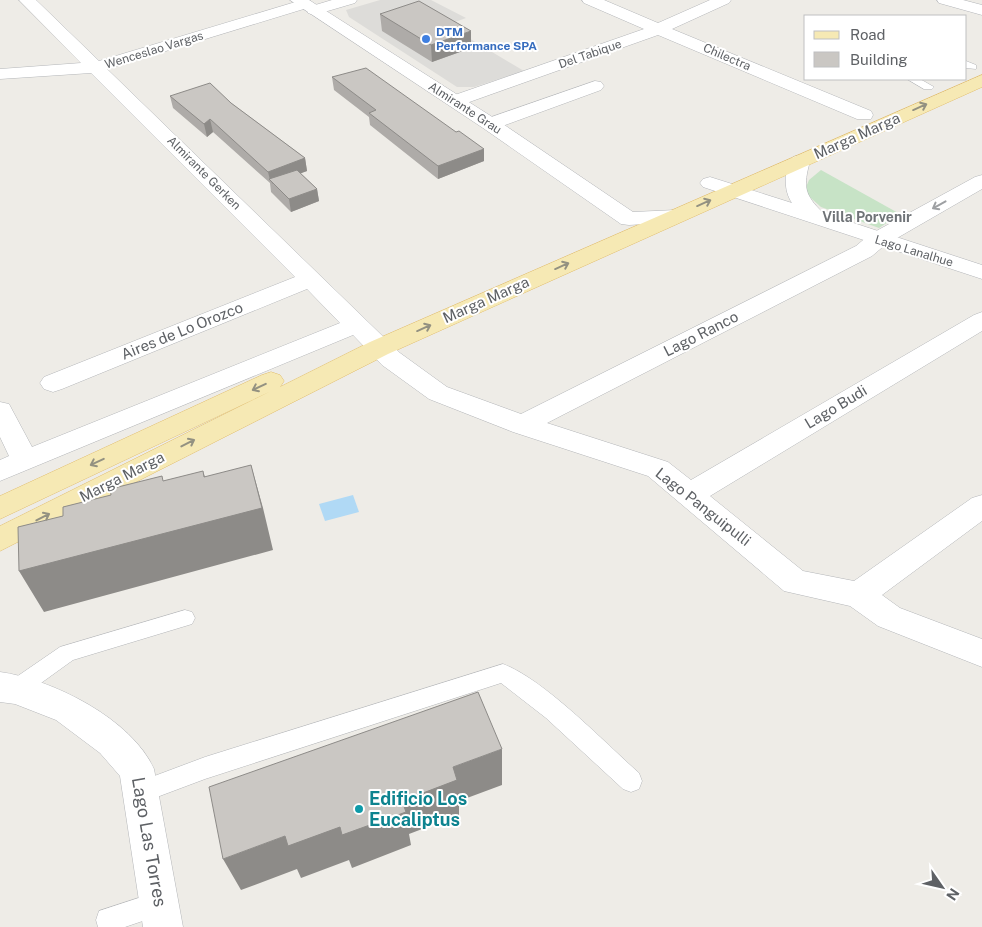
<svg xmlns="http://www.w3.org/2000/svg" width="982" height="927" font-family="'Public Sans',sans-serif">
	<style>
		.industrial { fill: #dddcd9 }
		.green { fill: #c7e3c6 }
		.water { fill: #b0d9f5 }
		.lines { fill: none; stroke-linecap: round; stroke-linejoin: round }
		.lane-casing { stroke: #b4b6b9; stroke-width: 1 }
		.street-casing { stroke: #b4b6b9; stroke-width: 1 }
		.secondary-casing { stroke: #b3b5b9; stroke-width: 1 }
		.primary-casing { stroke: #e1bd6d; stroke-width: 1 }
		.lane { fill: #fff; fill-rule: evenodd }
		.street { fill: #fff; fill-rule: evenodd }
		.secondary { fill: #fff; fill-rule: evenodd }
		.primary { fill: #f6e9b4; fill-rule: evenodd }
		.wall { fill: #aeaba8 }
		.shaded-wall { fill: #8d8b88 }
		.building { fill: #cac7c3; stroke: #8d8b88 }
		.oneway { stroke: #939181 }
		.oneway2 { stroke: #9ea0a3 }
		.shop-dot { fill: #3f7fe0; stroke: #fff; stroke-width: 2 }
		.culture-dot { fill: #0f9aa8; stroke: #fff; stroke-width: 2 }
		.labels { text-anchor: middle; stroke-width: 4; stroke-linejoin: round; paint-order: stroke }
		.far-shop-label { font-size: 12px; font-weight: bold; fill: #366cbe; stroke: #fff; text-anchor: start }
		.far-street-label { font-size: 12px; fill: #5e6165; stroke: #fff }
		.far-neighbourhood-label { font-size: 14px; font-weight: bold; fill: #6f7377; stroke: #fff }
		.street-label { font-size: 15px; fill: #5e6165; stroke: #fff }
		.near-culture-label { font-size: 18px; font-weight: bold; fill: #0d838f; stroke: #fff; text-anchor: start }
		.near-street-label { font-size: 18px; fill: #5e6165; stroke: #fff }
	</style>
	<rect width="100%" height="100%" fill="#eeece7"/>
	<!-- industrial -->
	<path class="industrial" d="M380,0H431L466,18L447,25L524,71L474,87H457L349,17L346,10Z"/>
	<!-- green -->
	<path class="green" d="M821,170L900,214L879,228L821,207L804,192L809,180Z"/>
	<!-- water -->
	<path class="water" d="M353,495L359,512L325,521L319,504Z"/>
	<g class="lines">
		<defs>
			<path id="lane" d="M966,61L976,65V69L966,68Z
				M907,79H920L934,87L932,89H924Z
				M185,610L192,612L195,618L192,624L73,660L23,696L16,698L9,696L5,689L9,682L60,647Z
				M503,664C544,679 605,743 639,773L642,781L639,789L631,792L623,789L546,718L501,683L205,779L141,803L133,800L130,792L133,784L205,757Z
				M160,891L169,894L172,903L169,912L125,927H98L96,920L99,911Z"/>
			<path id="street" d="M19,0H36L99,61L302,0L311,1L312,6L332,0H357L355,3L314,15L308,13L307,8L107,69L400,353L447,387L521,414L856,246L869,235L975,177L982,175V189L885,245L872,256L547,423L668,462L691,480L974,315L982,312V331L710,496L803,571L854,581L972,498L982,495V521L882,595L900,608L982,639V667L878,626L850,606L784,591L648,476L513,432L429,399L382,365L353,335L0,481V460L9,456L0,437V402L9,404L32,447L340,323L307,289L62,389L53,392L44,389L40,383L44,377L295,277L91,73L0,79V69L81,63Z
				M582,0H604L658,23L710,0H731L729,3L672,29L871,111L873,115L871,119H857L658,35L461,105H449L446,101L449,97L644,29L584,3Z
				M595,81L601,82L604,86L601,90L497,128H483L481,124L483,120Z
				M0,672C52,679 132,719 154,769L183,927H143L120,776L100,753L56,720L15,704L0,702Z"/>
			<path id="secondary" d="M290,0H309L497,120L633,212L676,210L683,212L687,216L683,220L676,222L629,225L621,224L483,128Z
				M937,0H963L982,5V15L939,3Z
				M800,155L807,157L810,161C803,187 804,194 823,213L982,265V279L703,187L700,183L703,179L710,177L792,203C783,190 784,170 793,157Z"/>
			<path id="primary" d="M982,75V87L388,354L0,551V526L269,392L0,519V496L262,375L271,372L280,375L284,381L280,387L370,342Z"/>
		</defs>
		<!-- lane casing -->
		<use href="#lane" class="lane-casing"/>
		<!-- street casing -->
		<use href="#street" class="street-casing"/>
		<!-- secondary casing -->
		<use href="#secondary" class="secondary-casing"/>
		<!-- primary casing -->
		<use href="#primary" class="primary-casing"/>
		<!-- lane -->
		<use href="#lane" class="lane"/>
		<!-- street -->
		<use href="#street" class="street"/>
		<!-- secondary -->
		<use href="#secondary" class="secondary"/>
		<!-- primary -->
		<use href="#primary" class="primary"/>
	</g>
	<!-- wall -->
	<path class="wall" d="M380,14L471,48L432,62L382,31Z
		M332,77L456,132L484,149V161L438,179L370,125L369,117L334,90Z
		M170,96L231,103L305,158L307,171L300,173L317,189L319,201L291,212L271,192L270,183L213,132L207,137L173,108Z"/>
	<!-- shaded-wall -->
	<path class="shaded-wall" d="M471,31V48L432,62L431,45Z
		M210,119L213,132L207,137L204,124Z
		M484,149V161L438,179V166Z
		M305,158L307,171L273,184L270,180L268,172Z
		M317,189L319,201L291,212L289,199Z
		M251,465L263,508L273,550L44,612L19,571L204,477L203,471L217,514Z
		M502,749V785L459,801V815L409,834L411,845L352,868L349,860L301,878L297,869L241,890L223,859L285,836L402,801L453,767Z"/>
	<!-- building -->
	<path class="building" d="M419,1L471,31L431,45L380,14Z
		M366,68L456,132L459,131L484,149L438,166L369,113L376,110L332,77Z
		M210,83L231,103L305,158L268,172L210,119L204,124L170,96Z
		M297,170L317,189L289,199L269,179Z
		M251,465L262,508L19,571L18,527L63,516V507L111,495L110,489L162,476L163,481L203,471L204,477Z
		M478,692L502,749L453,767L457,780L402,801L406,812L342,835L340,827L288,846L285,836L223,859L209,787Z"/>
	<!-- one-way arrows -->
	<defs><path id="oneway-shaft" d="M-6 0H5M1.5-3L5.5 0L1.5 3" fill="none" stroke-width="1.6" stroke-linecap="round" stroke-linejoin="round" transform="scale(1.25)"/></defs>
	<g class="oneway">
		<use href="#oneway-shaft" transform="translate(920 107) rotate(-24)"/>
		<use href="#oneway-shaft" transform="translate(704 203) rotate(-24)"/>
		<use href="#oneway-shaft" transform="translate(562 266) rotate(-24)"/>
		<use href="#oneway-shaft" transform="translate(424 328) rotate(-24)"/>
		<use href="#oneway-shaft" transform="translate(259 387) rotate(155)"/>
		<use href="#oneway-shaft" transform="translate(188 443) rotate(-27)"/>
		<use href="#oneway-shaft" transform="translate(97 462) rotate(155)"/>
		<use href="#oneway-shaft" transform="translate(43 517) rotate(-27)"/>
	</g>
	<use class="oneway2" href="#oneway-shaft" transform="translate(939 205) rotate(151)"/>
	<!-- markers -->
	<circle class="shop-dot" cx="426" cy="39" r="5"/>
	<circle class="culture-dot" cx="359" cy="809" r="5"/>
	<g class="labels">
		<!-- far-shop labels -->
		<g class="far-shop-label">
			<text x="436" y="36">DTM<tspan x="436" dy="14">Performance SPA</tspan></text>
		</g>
		<!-- far-street labels -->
		<g class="far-street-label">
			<text transform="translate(154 50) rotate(-17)" y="4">Wenceslao Vargas</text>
			<text transform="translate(590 54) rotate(-19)" y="4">Del Tabique</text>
			<text transform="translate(727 57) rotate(23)" y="4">Chilectra</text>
			<text transform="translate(465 108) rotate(33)" y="4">Almirante Grau</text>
			<text transform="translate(204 173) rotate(45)" y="4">Almirante Gerken</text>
			<text transform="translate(914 251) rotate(17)" y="4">Lago Lanalhue</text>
		</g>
		<!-- far-neighbourhood labels -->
		<g class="far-neighbourhood-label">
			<text x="867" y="222">Villa Porvenir</text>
		</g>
		<!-- street labels -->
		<g class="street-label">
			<text transform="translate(857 136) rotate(-24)" y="5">Marga Marga</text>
			<text transform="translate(486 300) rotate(-24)" y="5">Marga Marga</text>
			<text transform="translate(182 331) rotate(-22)" y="5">Aires de Lo Orozco</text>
			<text transform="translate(701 334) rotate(-27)" y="5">Lago Ranco</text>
			<text transform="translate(836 407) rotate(-31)" y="5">Lago Budi</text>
			<text transform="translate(122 477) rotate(-27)" y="5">Marga Marga</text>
			<text transform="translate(703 507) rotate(38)" y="5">Lago Panguipulli</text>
		</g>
		<!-- near-culture labels -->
		<g class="near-culture-label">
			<text x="369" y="805">Edificio Los<tspan x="369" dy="21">Eucaliptus</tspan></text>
		</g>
		<!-- near-street labels -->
		<g class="near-street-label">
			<text transform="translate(149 842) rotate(80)" y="6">Lago Las Torres</text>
		</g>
	</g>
	<!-- legend -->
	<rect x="804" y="15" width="162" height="65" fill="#ffffff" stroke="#bfc0c1"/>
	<rect x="814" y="31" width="25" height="8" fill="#f6e9b4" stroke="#bfc0c1"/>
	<text x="850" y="40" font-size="15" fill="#5e6165">Road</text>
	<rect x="814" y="52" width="25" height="15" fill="#cac7c3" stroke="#bfc0c1"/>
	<text x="850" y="65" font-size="15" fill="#5e6165">Building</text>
	<!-- north arrow -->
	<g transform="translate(942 887) rotate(124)" stroke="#ffffff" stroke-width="4" paint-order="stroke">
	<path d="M0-4L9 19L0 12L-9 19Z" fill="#5e6165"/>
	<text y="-8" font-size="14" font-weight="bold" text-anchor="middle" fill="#5e6165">N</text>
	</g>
</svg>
